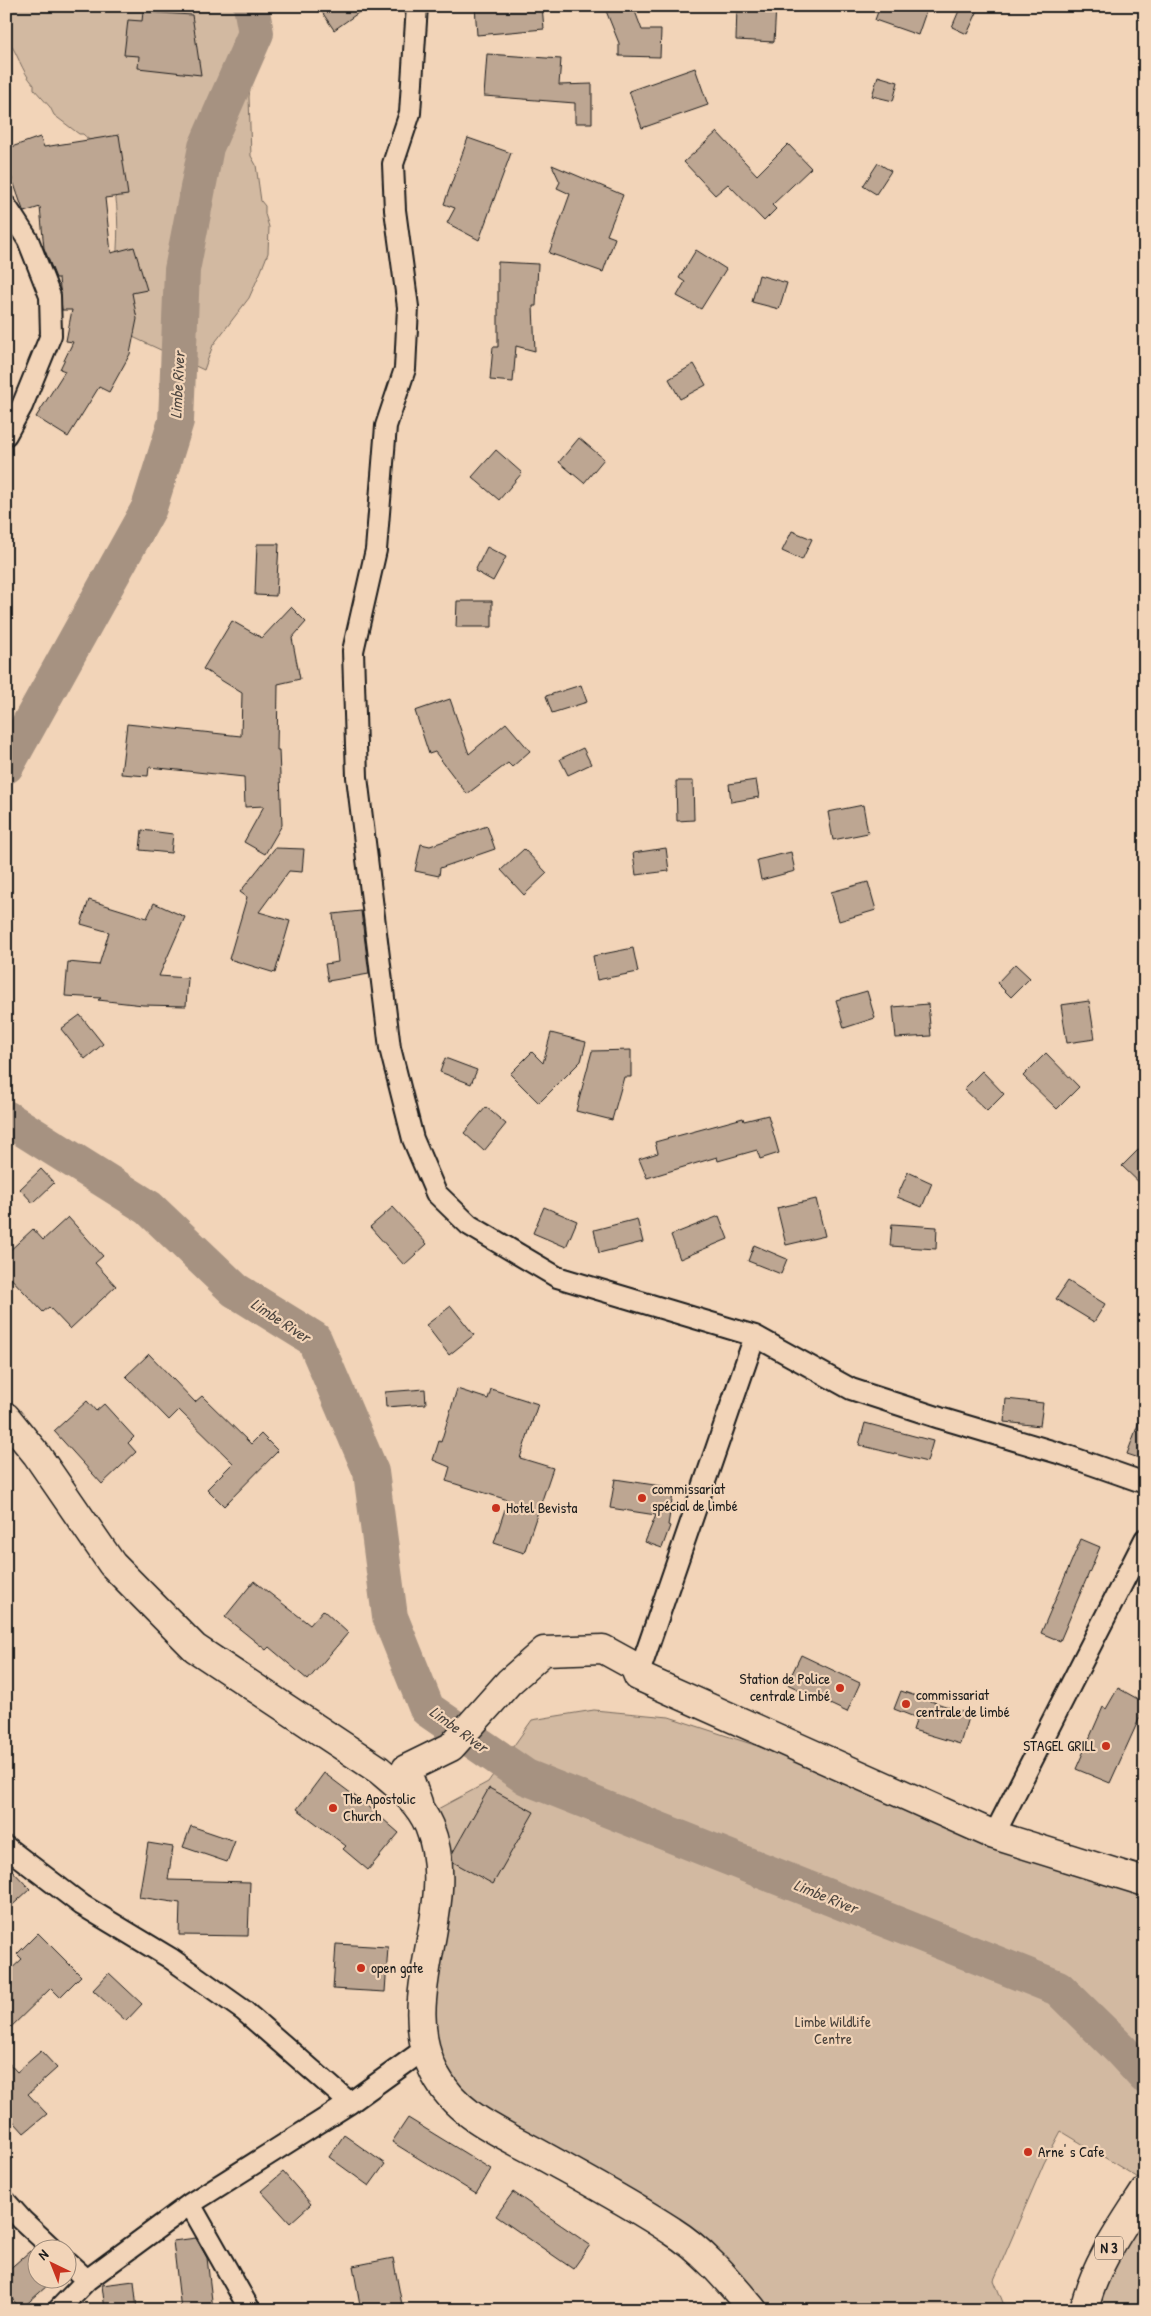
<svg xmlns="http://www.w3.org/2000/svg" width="1151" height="2316" font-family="'Patrick Hand',sans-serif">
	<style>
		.green { fill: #d2b9a1; stroke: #776a5e }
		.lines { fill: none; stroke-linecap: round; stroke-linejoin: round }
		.river { stroke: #a69281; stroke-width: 36 }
		.building { fill: #bda692; stroke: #1c1c1c }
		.street-casing { stroke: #1c1c1c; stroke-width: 24 }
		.secondary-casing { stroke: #1c1c1c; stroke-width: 31 }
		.highway-casing { stroke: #1c1c1c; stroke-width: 31 }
		.street { stroke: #f2d4b8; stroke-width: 20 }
		.secondary { stroke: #f2d4b8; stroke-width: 28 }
		.highway { stroke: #f2d4b8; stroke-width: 28 }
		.poi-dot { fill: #c8321e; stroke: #f2d4b8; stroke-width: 2 }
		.labels { text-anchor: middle; stroke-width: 4.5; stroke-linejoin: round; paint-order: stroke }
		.shield { fill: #f2d4b8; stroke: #5c534b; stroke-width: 1 }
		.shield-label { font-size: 14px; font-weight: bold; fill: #1c1c1c }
		.poi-label { font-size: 15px; fill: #1c1c1c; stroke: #f2d4b8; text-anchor: start }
		.park-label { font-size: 15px; fill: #4a433d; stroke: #f2d4b8 }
		.water-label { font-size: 16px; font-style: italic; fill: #4c453f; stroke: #f2d4b8 }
	</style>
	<rect width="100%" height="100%" fill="#f2d4b8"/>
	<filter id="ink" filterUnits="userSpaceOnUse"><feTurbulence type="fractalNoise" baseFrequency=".02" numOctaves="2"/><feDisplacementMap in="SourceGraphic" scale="10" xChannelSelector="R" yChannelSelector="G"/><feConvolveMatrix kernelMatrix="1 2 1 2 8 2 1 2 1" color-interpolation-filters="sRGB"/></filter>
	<g filter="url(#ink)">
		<!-- green -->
		<path class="green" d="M6,6H270L267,20L263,24L254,49L249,97L251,156L256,165L261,201L265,206V214L269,227L268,253L261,271L249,298L213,345L204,370L109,326C114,274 129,201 102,154C98,147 89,140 83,134H79L54,115L50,107L34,89V85C21,71 17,50 6,38Z
			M594,1710L669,1717L1145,1873V2182L1061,2131L1044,2163L994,2280L1006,2310H763L462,2104L429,2050L434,1811L488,1782L532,1720Z
			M1145,2192V2310H1088Z"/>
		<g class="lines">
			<!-- river -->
			<path class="river" d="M6,766L149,508L176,421L182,270L206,147L256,33L251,6
				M6,1118L149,1208L235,1290L314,1339L371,1472L390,1617L427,1709L526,1777L1058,1988L1120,2049L1145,2076"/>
		</g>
		<!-- building -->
		<path class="building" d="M318,6H368L334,30Z
			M475,6H542L544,29L477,35Z
			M604,6H633L642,30H661L660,57L619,56V43Z
			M737,6H776L774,42L736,40Z
			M880,6H928L918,35L875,20Z
			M961,6H980L967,34L952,27Z
			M143,12L192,15L201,75L138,68L139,56L124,55L128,20L142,21Z
			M487,54L561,59L559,85L592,84V123H575V103L484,96Z
			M695,68L708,105L642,128L629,91Z
			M878,76L898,82L893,101L872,96Z
			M717,132L757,175L788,144L811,168L772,205L776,209L764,221L728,184L715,195L684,162Z
			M119,135L128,195L105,198L111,253L134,247L147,290L132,293L137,319L130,354L109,392L99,387L68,437L36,417L65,371L60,369L73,342L66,341L72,310H62L59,278H56L44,248L40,207L24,212L23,210L6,161V149L40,137L44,147Z
			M468,138L511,153L479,240L447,223L455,208L444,204Z
			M878,163L891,171L876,194L863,186Z
			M552,165L623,195L607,235L615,238L603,272L549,253L570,194L557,188L560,182Z
			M696,250L726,269L701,309L677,296L685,282L679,278Z
			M498,262L538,264L536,306H533L535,351L516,346L513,382L490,380L493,347H498Z
			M759,275L787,283L779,309L752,302Z
			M694,364L706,385L680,399L669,379Z
			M579,438L604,459L584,483L559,462Z
			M496,450L522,473L499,500L472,477Z
			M792,531L812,539L802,560L782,551Z
			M257,544H279L276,596L255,595Z
			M487,547L506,557L493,581L475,571Z
			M457,601H492V627H456Z
			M291,607L306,622L292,638L300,679L278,684L277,750H279L282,825L265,854L244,842L264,806L245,807L244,777L149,767L148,776L121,774L127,724L241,736L242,693L203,669L232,621L262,638Z
			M581,685L587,702L552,713L546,696Z
			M450,699L469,754L506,723L530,751L512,767L508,763L467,794L435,752L429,754L415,711Z
			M583,748L591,764L568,775L560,759Z
			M756,780L759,797L731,802L729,784Z
			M676,781H693L694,820L677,821Z
			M863,805L868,833L833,840L828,812Z
			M487,826L495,849L440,868L439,876L415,871L421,844L430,846Z
			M142,830L173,834L171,853L140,850Z
			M275,848L304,849L302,872L289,871L259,912L290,921L275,973L229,959L247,897L240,892Z
			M666,848L669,871L636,875L633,853Z
			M524,849L547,873L524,895L501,870Z
			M791,852L795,871L761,880L757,860Z
			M868,882L876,910L839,921L831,892Z
			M89,900L147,918L154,903L185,917L159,976L188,978L186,1006L143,1005L98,1000L101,998L65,996L68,962L99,965L109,932L81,924Z
			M361,911L369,974L328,981L325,964L338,962L333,914Z
			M633,948L638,972L597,980L593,956Z
			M1015,964L1030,978L1011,997L997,983Z
			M867,991L875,1018L844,1028L836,1000Z
			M1089,1001L1095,1039L1067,1043L1061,1005Z
			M928,1004L931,1036L896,1038L893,1007Z
			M80,1015L103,1044L85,1059L61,1029Z
			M551,1033L586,1042L581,1061L539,1103L510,1074L532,1052L543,1063Z
			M631,1050V1077H624L612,1120L576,1111L592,1051Z
			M1046,1053L1079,1087L1057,1109L1023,1076Z
			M445,1058L477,1070L471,1084L440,1072Z
			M982,1071L1004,1094L987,1111L964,1089Z
			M486,1107L506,1124L484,1151L464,1133Z
			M768,1115L779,1153L760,1159L757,1150L718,1161L717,1157L647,1178L639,1159L658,1153L655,1142L743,1118L744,1121Z
			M1145,1143V1188L1122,1166Z
			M41,1169L54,1183L33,1203L20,1189Z
			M908,1172L932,1183L922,1207L897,1197Z
			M816,1199L825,1236L786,1245L777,1208Z
			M393,1207L427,1244L404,1265L370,1227Z
			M544,1207L577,1221L566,1247L533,1233Z
			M719,1216L728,1239L680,1259L671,1235Z
			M68,1217L103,1256L95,1263L116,1286L70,1329L49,1307L43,1312L6,1273V1254L33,1229L43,1240Z
			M637,1219L643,1242L599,1253L594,1230Z
			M892,1224L937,1227L936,1249L890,1246Z
			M754,1245L787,1259L781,1274L748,1261Z
			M1068,1281L1105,1304L1094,1322L1056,1299Z
			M451,1306L474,1335L449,1355L426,1325Z
			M149,1354L195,1402L202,1396L251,1444L261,1434L278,1451L224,1506L207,1489L233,1463L179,1410L169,1420L126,1376Z
			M425,1389L426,1404L386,1407L385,1392Z
			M457,1389L488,1399L491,1389L538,1404L520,1458L553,1468L524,1553L494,1543L508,1500L446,1481L450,1467L433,1460L439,1441L441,1442Z
			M1006,1399L1043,1403L1040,1426L1004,1422Z
			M87,1401L96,1411L104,1404L134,1437L128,1443L136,1452L102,1484L54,1431Z
			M1143,1411H1145V1460L1127,1454Z
			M865,1423L933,1441L927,1462L859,1445Z
			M615,1479L674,1488L668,1525L670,1526L662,1548L645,1542L656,1515L610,1508Z
			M1081,1539L1100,1547L1060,1641L1041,1633Z
			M254,1581L310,1625L323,1610L348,1633L308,1680L269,1647L266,1650L225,1617Z
			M801,1655L860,1683L847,1712L787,1684Z
			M1118,1688L1145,1703V1706L1110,1783L1076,1769L1103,1707L1106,1709Z
			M901,1691L969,1714L960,1744L913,1730L917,1718L894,1709Z
			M324,1773L368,1806L399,1833L368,1870L343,1849L346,1846L297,1809Z
			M489,1788L534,1812L493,1884L453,1862L452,1854Z
			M191,1826L235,1841L227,1862L183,1847Z
			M148,1843L173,1847L168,1880L250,1882L248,1936L179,1935L180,1903L139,1897Z
			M6,1864L30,1889L6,1911Z
			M38,1933L81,1976L60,1997L51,1988L6,2032V1974L22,1959L17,1954Z
			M336,1944L388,1947L385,1992L333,1989Z
			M109,1973L142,2004L126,2021L93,1990Z
			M41,2051L57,2068L28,2094L47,2114L24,2133L6,2113V2060L17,2072Z
			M408,2118L491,2169L476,2194L392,2142Z
			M344,2135L385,2164L369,2186L329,2157Z
			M283,2172L311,2204L290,2223L261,2191Z
			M513,2192L590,2245L573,2269L496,2216Z
			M196,2238L207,2258L213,2309L181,2310L173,2241Z
			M30,2251L38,2260V2278H56L21,2309L6,2292V2272Z
			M393,2258L403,2310H361L353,2266Z
			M134,2281L137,2310H105L102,2285Z"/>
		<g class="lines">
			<defs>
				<path id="street" d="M417,6L410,113L393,164L395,210L408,307L405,369L386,426L376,550L353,651L357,777L378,949L390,1048L413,1139L436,1193L469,1225L557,1277L755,1336L638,1676
					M6,206L28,240L50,296L51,335L22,406L6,435
					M755,1336L851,1389L940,1418L1065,1455L1145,1483
					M994,1835L1145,1539
					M6,1847L82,1905L170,1958L243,2010L350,2103
					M6,2202L22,2220L52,2248
					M190,2204L250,2310
					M68,2263L87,2280
					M58,2310L87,2280L190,2204L350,2103L425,2049"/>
				<path id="secondary" d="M6,1417L37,1455L112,1564L195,1648L379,1770C398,1786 419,1802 429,1826C462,1907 394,1995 435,2074C458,2118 505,2134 545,2157C588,2181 631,2204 672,2231C704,2251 729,2282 753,2310
					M418,1803L406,1769L451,1747L509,1682L544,1651L603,1649L634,1666L638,1676L994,1835L1145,1882"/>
				<path id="highway" d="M1084,2310C1094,2266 1121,2228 1145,2191"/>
			</defs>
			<!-- street casing -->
			<use href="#street" class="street-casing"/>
			<!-- secondary casing -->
			<use href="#secondary" class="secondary-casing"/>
			<!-- highway casing -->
			<use href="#highway" class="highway-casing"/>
			<!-- street -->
			<use href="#street" class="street"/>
			<!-- secondary -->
			<use href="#secondary" class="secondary"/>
			<!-- highway -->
			<use href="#highway" class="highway"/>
		</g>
	</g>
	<!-- markers -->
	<g class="poi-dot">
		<circle cx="642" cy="1498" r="5"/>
		<circle cx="496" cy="1508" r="5"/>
		<circle cx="840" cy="1688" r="5"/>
		<circle cx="906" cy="1704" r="5"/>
		<circle cx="1106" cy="1746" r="5"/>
		<circle cx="333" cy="1808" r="5"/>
		<circle cx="361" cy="1968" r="5"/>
		<circle cx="1028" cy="2152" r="5"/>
	</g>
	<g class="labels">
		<!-- shield labels -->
		<rect class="shield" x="1095" y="2236.5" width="28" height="23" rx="4"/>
		<g class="shield-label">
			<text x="1109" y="2253">N 3</text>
		</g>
		<!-- poi labels -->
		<g class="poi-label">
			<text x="652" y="1494">commissariat<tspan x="652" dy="17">spécial de limbé</tspan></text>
			<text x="506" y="1513">Hotel Bevista</text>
			<text x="830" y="1684" text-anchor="end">Station de Police<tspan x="830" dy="17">centrale Limbé</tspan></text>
			<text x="916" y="1700">commissariat<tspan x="916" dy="17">centrale de limbé</tspan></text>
			<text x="1096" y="1751" text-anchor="end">STAGEL GRILL</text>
			<text x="343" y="1804">The Apostolic<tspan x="343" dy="17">Church</tspan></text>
			<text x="371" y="1973">open gate</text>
			<text x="1038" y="2157">Arne' s Cafe</text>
		</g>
		<!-- park labels -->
		<g class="park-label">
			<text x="833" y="2027">Limbe Wildlife<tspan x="833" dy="17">Centre</tspan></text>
		</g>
		<!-- water labels -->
		<g class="water-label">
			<text transform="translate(177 385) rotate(-87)" y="6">Limbe River</text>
			<text transform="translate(281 1320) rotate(33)" y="6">Limbe River</text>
			<text transform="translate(459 1729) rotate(36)" y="6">Limbe River</text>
			<text transform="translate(826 1896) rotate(22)" y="6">Limbe River</text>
		</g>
	</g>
	<!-- margin -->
	<rect width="1151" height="2316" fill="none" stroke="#f2d4b8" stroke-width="25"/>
	<rect x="12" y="12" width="1126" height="2291" fill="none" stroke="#1c1c1c" stroke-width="2" filter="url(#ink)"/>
	<!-- north arrow -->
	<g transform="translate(52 2264) rotate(317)"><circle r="24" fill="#f2d4b8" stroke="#9c8a7a"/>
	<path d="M0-4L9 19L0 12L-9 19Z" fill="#c8321e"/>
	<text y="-8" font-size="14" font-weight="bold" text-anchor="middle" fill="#1c1c1c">N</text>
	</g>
</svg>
